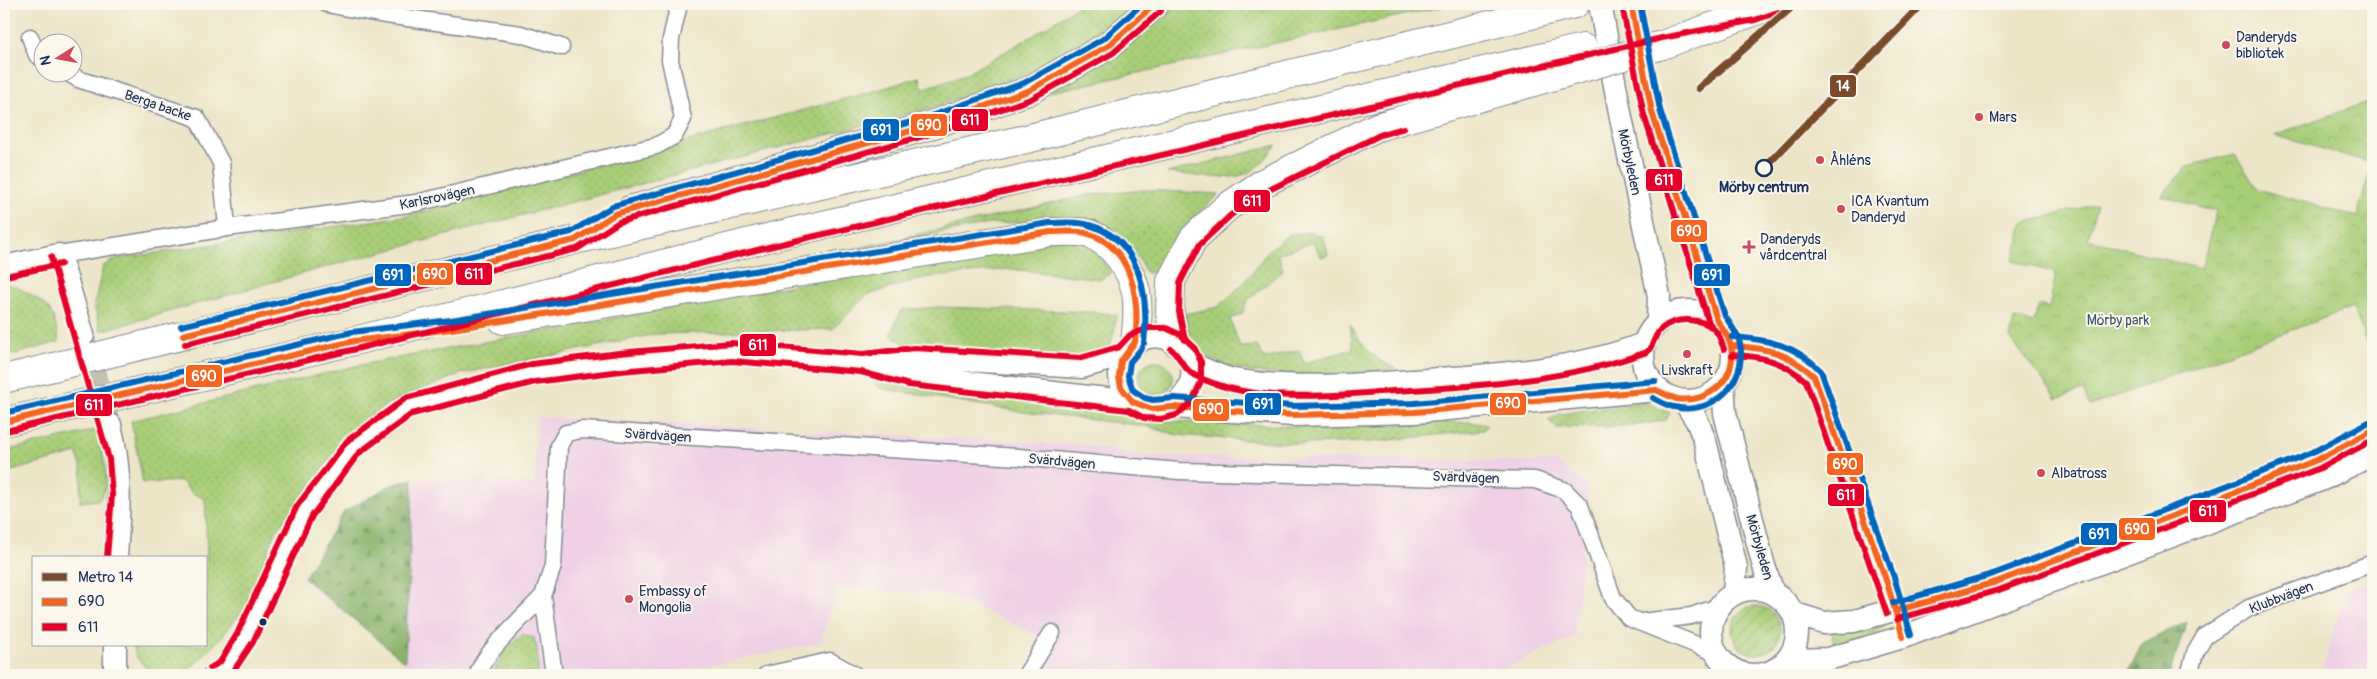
<svg xmlns="http://www.w3.org/2000/svg" width="2377" height="679" font-family="Pangolin,sans-serif">
	<style>
		.built { fill: #efd0e6 }
		.grass { fill: url(#grass-dots); stroke: #627e6a }
		.forest { fill: url(#forest-firs); stroke: #507063 }
		.park { fill: url(#park-crowns); stroke: #627e6a }
		.garden { fill: url(#garden-furrows); stroke: #627e6a }
		.lines { fill: none; stroke-linecap: round; stroke-linejoin: round }
		.secondary-tunnel { stroke: #c3c1b2; stroke-width: 22; stroke-dasharray: 22 11; stroke-linecap: butt }
		.street-casing { stroke: #848a92; stroke-width: 19 }
		.secondary-casing { stroke: #848a92; stroke-width: 25 }
		.highway-casing { stroke: #848a92; stroke-width: 30 }
		.street { stroke: #fff; stroke-width: 16 }
		.secondary { stroke: #fff; stroke-width: 22 }
		.highway { stroke: #fff; stroke-width: 28 }
		.highway-bridge-casing { stroke: #848a92; stroke-width: 30; stroke-linecap: butt }
		.highway-bridge { stroke: #fff; stroke-width: 28 }
		.bus-1-casing { stroke: #fbf7ec; stroke-width: 10 }
		.bus-2-casing { stroke: #fbf7ec; stroke-width: 10 }
		.bus-3-casing { stroke: #fbf7ec; stroke-width: 10 }
		.bus-1 { stroke: #f26522; stroke-width: 6 }
		.bus-2 { stroke: #e4002b; stroke-width: 6 }
		.bus-3 { stroke: #0065bd; stroke-width: 6 }
		.metro-1-casing { stroke: #fbf7ec; stroke-width: 11 }
		.metro-1 { stroke: #7a4b2a; stroke-width: 8 }
		.poi-dot { fill: #d1495b; stroke: #fbf7ec; stroke-width: 2 }
		.stop-dot { fill: #fbf7ec; stroke: #1b2f5e; stroke-width: 2.5 }
		.bus-dot { fill: #1b2f5e; stroke: #fbf7ec; stroke-width: 2 }
		.labels { text-anchor: middle; stroke-width: 4; stroke-linejoin: round; paint-order: stroke }
		.poi-label { font-size: 14px; fill: #1b2f5e; stroke: #fbf7ec; text-anchor: start }
		.street-label { font-size: 14px; fill: #1b2f5e; stroke: #fbf7ec }
		.stop-label { font-size: 14px; font-weight: bold; fill: #1b2f5e; stroke: #fbf7ec }
		.park-label { font-size: 14px; fill: #3e5664; stroke: #fbf7ec }
		.line-badge { stroke: #fbf7ec; stroke-width: 2 }
		.badge-label { font-size: 14px; text-anchor: middle; font-weight: bold; fill: #fff }
	</style>
	<defs>
		<pattern id="grass-dots" width="8" height="8" patternUnits="userSpaceOnUse" patternTransform="scale(1.25)"><rect width="8" height="8" fill="#a8cd77"/><path d="M2 2h.1M6 6h.1" fill="none" stroke="#90b069" stroke-width="1.8" stroke-linecap="round"/></pattern>
		<pattern id="forest-firs" width="22" height="20" patternUnits="userSpaceOnUse" patternTransform="scale(1.25)"><rect width="22" height="20" fill="#86b068"/><path d="M5 1l3.5 6h-7zM16 11l3.5 6h-7z" fill="#6d9059"/></pattern>
		<pattern id="park-crowns" width="20" height="18" patternUnits="userSpaceOnUse" patternTransform="scale(1.25)"><rect width="20" height="18" fill="#a8cd77"/><path d="M2 6a3 3 0 1 1 6 0M12 15a3 3 0 1 1 6 0" fill="none" stroke="#90b069"/></pattern>
		<pattern id="garden-furrows" width="10" height="10" patternUnits="userSpaceOnUse" patternTransform="scale(1.25)"><rect width="10" height="10" fill="#a8cd77"/><path d="M-1 1l2-2M0 10L10 0M9 11l2-2" fill="none" stroke="#90b069"/></pattern>
	</defs>
	<rect width="100%" height="100%" fill="#fbf7ec"/>
	<filter id="ink" filterUnits="userSpaceOnUse"><feTurbulence type="fractalNoise" baseFrequency=".02" numOctaves="2"/><feDisplacementMap in="SourceGraphic" scale="10" xChannelSelector="R" yChannelSelector="G"/><feConvolveMatrix kernelMatrix="1 2 1 2 8 2 1 2 1" color-interpolation-filters="sRGB"/></filter>
	<filter id="wash" filterUnits="userSpaceOnUse"><feTurbulence type="fractalNoise" baseFrequency=".0096" numOctaves="4" result="noise"/><feDisplacementMap in="SourceGraphic" scale="20" xChannelSelector="R" yChannelSelector="G"/><feGaussianBlur stdDeviation="1.12" result="paint"/><feColorMatrix in="noise" values="0 0 0 0 0 0 0 0 0 0 0 0 0 0 0 0 0 1.4 0 .05"/><feComposite in="paint" operator="in"/></filter>
	<g filter="url(#wash)">
		<rect width="100%" height="100%" fill="#ede5c7"/>
		<!-- built -->
		<path class="built" d="M537,417L1085,445L1144,456L1556,462L1588,486L1575,637L1489,675H1035L1036,634L949,595L837,587L821,643L661,675H408L405,662L413,479L534,484Z
			M2373,578V675H2320L2347,589Z"/>
		<!-- grass -->
		<path class="grass" d="M1081,4H1134L1122,17L1031,72L934,107L329,266L101,331L94,305L103,266L116,259L412,215L878,90L919,77L923,89L968,73L1034,35Z
			M1180,4H1455L1028,97L1099,62Z
			M1277,145C1268,155 1259,169 1245,174C1225,182 1189,174 1167,173Z
			M1146,190L1219,194C1189,221 1178,233 1165,272L1146,273L1135,251L1108,230L1064,219L989,224L855,249L1088,195Z
			M1309,232L1324,237L1328,255L1321,257L1313,242L1278,254L1283,270L1247,301L1242,314L1230,319L1240,347L1257,346L1264,359L1299,350L1304,363L1353,349L1350,325C1364,347 1372,358 1396,369C1345,372 1182,397 1185,314L1218,307L1244,283L1268,251L1288,235Z
			M1084,235L1111,273L1101,279L1011,269L923,278L867,295L833,329L656,334L460,374L386,405L345,439L275,533L246,606L221,638L188,671L177,675H162L149,671L136,657L133,645H206C206,596 208,548 205,499L192,493L182,481L143,483L131,421L360,365L1042,239Z
			M4,283C14,285 21,289 29,294C54,308 54,316 59,342L4,357Z
			M939,307L1095,312L1117,315C1111,347 1113,352 1079,360L913,349L891,335L901,310Z
			M1139 378a17 17 0 1 1 34 0a17 17 0 1 1-34 0Z
			M875,383L1116,412L1158,421L1321,427L1469,422L1487,425L1483,430L1371,442L1302,444L1177,435L1146,426L1023,412L879,388Z
			M1644,402L1670,413L1666,420L1632,426L1556,428L1548,420L1560,414Z
			M96,430C101,450 114,483 99,500L80,502L82,470L77,453L4,473V451Z
			M1884,623V628C1867,635 1852,644 1834,648L1832,632Z
			M521,634L534,638L537,648L538,675H492L505,650Z"/>
		<!-- forest -->
		<path class="forest" d="M413,479L405,662L304,578L344,512L391,485Z
			M2187,622L2169,675H2127L2142,643Z"/>
		<!-- park -->
		<path class="park" d="M2373,100V361L2353,307L2090,406L2083,390L2057,399L2010,338L2014,319L2033,323L2039,305L2049,308L2056,273L2013,261L2023,223L2097,204L2088,239L2201,269L2216,211L2161,196L2188,166L2235,154L2257,189L2357,217L2372,163L2274,135Z"/>
		<!-- garden -->
		<path class="garden" d="M1732 630a24 24 0 1 1 48 0a24 24 0 1 1-48 0Z"/>
	</g>
	<g filter="url(#ink)">
		<g class="lines">
			<!-- secondary-tunnel -->
			<path class="secondary-tunnel" d="M85,341L110,425"/>
			<defs>
				<path id="street" d="M327,4L379,14L521,34L561,47
					M30,37L37,55L42,58
					M67,72L78,79L197,118L221,163L227,228
					M59,255L227,228L416,203L656,146L674,136L683,119L670,60L671,39L679,4
					M1642,622L1691,616L1718,607
					M478,675C480,656 528,612 543,596
					M554,675L543,596L553,566L559,446L566,433L582,430L1018,457L1179,471L1535,480L1564,490L1580,506L1613,598L1629,618L1714,652
					M766,675L830,661L855,675
					M1026,675L1052,633
					M2189,675L2195,653L2205,636L2249,608L2373,563"/>
				<path id="secondary" d="M1600,4L1621,118L1659,296L1658,320
					M1631,4L1652,112L1717,320
					M4,267L59,255L83,335
					M1643 356a45 45 0 1 1 90 0a45 45 0 1 1-90 0Z
					M872,362L913,357L1082,367L1124,355
					M1192,364C1206,370 1219,377 1234,380C1293,390 1353,385 1412,381C1484,376 1577,371 1643,344
					M1723,384L1725,413L1763,563L1773,593
					M1684,401L1697,421L1705,441L1736,567L1734,594
					M1173,407C1223,367 1165,311 1129,349C1123,356 1120,362 1120,372C1119,402 1147,414 1173,407L1293,415L1415,412L1656,390
					M110,425C122,475 119,507 116,558
					M1711 632a43 43 0 1 1 86 0a43 43 0 1 1-86 0Z
					M1795,614L1824,623L1854,621L1996,582L2317,460L2373,430
					M115,645V675
					M1789,660L1828,659L1903,637L2323,479L2373,454
					M215,675L226,668L245,638L304,511L353,447L408,406L533,373L620,362L732,352L863,363L910,376L1132,402"/>
				<path id="highway" d="M1662,45L1775,4
					M630,210L925,127L1028,91L1108,46L1155,4
					M503,320L1051,232C1062,232 1076,231 1086,233C1111,240 1131,268 1136,292C1139,309 1137,326 1135,342
					M1176,342L1170,313L1171,281L1193,239L1226,208L1263,183L1377,127L1582,68
					M4,379L575,240L1026,139L1575,4
					M4,422L354,341L775,236L1583,48"/>
			</defs>
			<!-- street casing -->
			<use href="#street" class="street-casing"/>
			<!-- secondary casing -->
			<use href="#secondary" class="secondary-casing"/>
			<!-- highway casing -->
			<use href="#highway" class="highway-casing"/>
			<!-- street -->
			<use href="#street" class="street"/>
			<!-- secondary -->
			<use href="#secondary" class="secondary"/>
			<!-- highway -->
			<use href="#highway" class="highway"/>
			<defs>
				<path id="highway-bridge" d="M1582,68L1662,45"/>
			</defs>
			<!-- highway-bridge casing -->
			<use href="#highway-bridge" class="highway-bridge-casing"/>
			<!-- highway-bridge -->
			<use href="#highway-bridge" class="highway-bridge"/>
			<defs>
				<path id="bus-1" d="M1631,4L1652,112L1717,320C1724,331 1732,341 1732,355C1732,384 1705,403 1677,399C1670,397 1663,393 1656,390
					M183,335L575,240L615,214L925,127L1028,91L1108,46L1155,4
					M1135,342L1121,361L1119,377L1121,387L1133,402L1152,409L1173,407L1293,415L1415,412L1656,390
					M1732,346C1768,348 1787,352 1814,376L1887,583L1903,637
					M4,422L354,341L452,329L1051,232C1062,232 1075,230 1086,233C1134,246 1140,301 1135,342
					M1895,611L1996,582L2175,515L2317,460L2373,430"/>
				<path id="bus-2" d="M1622,6L1644,115L1709,323L1718,334L1724,349
					M51,257L109,459L112,495L107,557
					M6,276L61,264
					M1185,340L1179,312L1180,283L1200,244L1231,215L1267,191L1380,135L1404,128
					M185,344L577,249L619,222L927,135L1031,99L1113,53L1161,11
					M1171,349C1181,357 1183,370 1196,376C1255,405 1330,395 1394,391C1479,386 1566,381 1647,352C1654,346 1654,335 1661,329C1676,316 1707,317 1718,334C1721,338 1722,344 1724,349
					M1732,355C1762,356 1783,361 1806,381L1887,614
					M6,431L356,349L777,245L1662,38L1755,20L1778,12
					M1897,619L1999,590L2178,523L2320,468L2373,440
					M210,668L220,662L237,634L297,506L347,441L406,398L532,364L619,353L731,343L863,354L914,348L1081,358L1119,347L1130,335L1149,328H1166L1181,335L1194,347L1201,362V382L1191,403L1177,415L1161,419L1144,418L1129,410L909,385L861,372L732,361L621,371L535,382L412,414L359,453L312,516L253,642L231,675"/>
				<path id="bus-3" d="M1640,4L1660,110L1725,316C1733,328 1742,340 1741,355C1740,390 1708,415 1674,407C1667,406 1659,401 1653,398
					M181,326L571,232L613,206L922,119L1024,83L1103,39L1142,4
					M1732,337C1767,339 1797,345 1821,371L1895,580L1911,635
					M1142,348L1130,362L1128,376L1133,390L1145,398L1153,400L1174,398L1293,406L1414,403L1655,381
					M4,413L352,332L451,320L1050,223C1063,223 1077,221 1089,225C1142,240 1149,297 1144,343
					M1893,603L1993,574L2172,507L2313,452L2369,422"/>
			</defs>
			<!-- bus-1 casing -->
			<use href="#bus-1" class="bus-1-casing"/>
			<!-- bus-2 casing -->
			<use href="#bus-2" class="bus-2-casing"/>
			<!-- bus-3 casing -->
			<use href="#bus-3" class="bus-3-casing"/>
			<!-- bus-1 -->
			<use href="#bus-1" class="bus-1"/>
			<!-- bus-2 -->
			<use href="#bus-2" class="bus-2"/>
			<!-- bus-3 -->
			<use href="#bus-3" class="bus-3"/>
			<defs>
				<path id="metro-1" d="M1699,88L1795,4
					M1764,168L1922,4"/>
			</defs>
			<!-- metro-1 casing -->
			<use href="#metro-1" class="metro-1-casing"/>
			<!-- metro-1 -->
			<use href="#metro-1" class="metro-1"/>
		</g>
	</g>
	<!-- markers -->
	<g class="poi-dot">
		<circle cx="2226" cy="45" r="5"/>
		<circle cx="1979" cy="117" r="5"/>
		<circle cx="1820" cy="160" r="5"/>
		<circle cx="1841" cy="209" r="5"/>
		<path d="M1746.5 239.5h5v5h5v5h-5v5h-5v-5h-5v-5h5z"/>
		<circle cx="1687" cy="354" r="5"/>
		<circle cx="2041" cy="473" r="5"/>
		<circle cx="629" cy="599" r="5"/>
	</g>
	<circle class="stop-dot" cx="1764" cy="168" r="8"/>
	<circle class="bus-dot" cx="263" cy="622" r="4.5"/>
	<g class="labels">
		<!-- poi labels -->
		<g class="poi-label">
			<text x="2236" y="42">Danderyds<tspan x="2236" dy="16">bibliotek</tspan></text>
			<text x="1989" y="122">Mars</text>
			<text x="1830" y="165">Åhléns</text>
			<text x="1851" y="206">ICA Kvantum<tspan x="1851" dy="16">Danderyd</tspan></text>
			<text x="1760" y="244">Danderyds<tspan x="1760" dy="16">vårdcentral</tspan></text>
			<text x="1687" y="375" text-anchor="middle">Livskraft</text>
			<text x="2051" y="478">Albatross</text>
			<text x="639" y="596">Embassy of<tspan x="639" dy="16">Mongolia</tspan></text>
		</g>
		<!-- street labels -->
		<g class="street-label">
			<text transform="translate(158 105) rotate(19)" y="5">Berga backe</text>
			<text transform="translate(1630 162) rotate(78)" y="5">Mörbyleden</text>
			<text transform="translate(437 197) rotate(-12)" y="5">Karlsrovägen</text>
			<text transform="translate(658 435) rotate(4)" y="5">Svärdvägen</text>
			<text transform="translate(1062 461) rotate(5)" y="5">Svärdvägen</text>
			<text transform="translate(1466 477) rotate(2)" y="5">Svärdvägen</text>
			<text transform="translate(1760 547) rotate(74)" y="5">Mörbyleden</text>
			<text transform="translate(2281 597) rotate(-21)" y="5">Klubbvägen</text>
		</g>
		<!-- stop labels -->
		<g class="stop-label">
			<text x="1764" y="192">Mörby centrum</text>
		</g>
		<!-- park labels -->
		<g class="park-label">
			<text x="2118" y="325">Mörby park</text>
		</g>
	</g>
	<g class="line-badge">
		<rect x="1829" y="74" width="28" height="24" rx="5" fill="#7a4b2a"/>
		<rect x="951" y="108" width="38" height="24" rx="5" fill="#e4002b"/>
		<rect x="910" y="113" width="38" height="24" rx="5" fill="#f26522"/>
		<rect x="862" y="118" width="38" height="24" rx="5" fill="#0065bd"/>
		<rect x="1645" y="168" width="38" height="24" rx="5" fill="#e4002b"/>
		<rect x="1233" y="189" width="38" height="24" rx="5" fill="#e4002b"/>
		<rect x="1670" y="219" width="38" height="24" rx="5" fill="#f26522"/>
		<rect x="455" y="262" width="38" height="24" rx="5" fill="#e4002b"/>
		<rect x="416" y="262" width="38" height="24" rx="5" fill="#f26522"/>
		<rect x="374" y="263" width="38" height="24" rx="5" fill="#0065bd"/>
		<rect x="1693" y="263" width="38" height="24" rx="5" fill="#0065bd"/>
		<rect x="739" y="333" width="38" height="24" rx="5" fill="#e4002b"/>
		<rect x="185" y="364" width="38" height="24" rx="5" fill="#f26522"/>
		<rect x="1489" y="392" width="38" height="24" rx="5" fill="#f26522"/>
		<rect x="1244" y="392" width="38" height="24" rx="5" fill="#0065bd"/>
		<rect x="75" y="393" width="38" height="24" rx="5" fill="#e4002b"/>
		<rect x="1192" y="398" width="38" height="24" rx="5" fill="#f26522"/>
		<rect x="1826" y="452" width="38" height="24" rx="5" fill="#f26522"/>
		<rect x="1827" y="483" width="38" height="24" rx="5" fill="#e4002b"/>
		<rect x="2189" y="499" width="38" height="24" rx="5" fill="#e4002b"/>
		<rect x="2118" y="517" width="38" height="24" rx="5" fill="#f26522"/>
		<rect x="2080" y="522" width="38" height="24" rx="5" fill="#0065bd"/>
	</g>
	<g class="badge-label">
		<text x="1843" y="91">14</text>
		<text x="970" y="125">611</text>
		<text x="929" y="130">690</text>
		<text x="881" y="135">691</text>
		<text x="1664" y="185">611</text>
		<text x="1252" y="206">611</text>
		<text x="1689" y="236">690</text>
		<text x="474" y="279">611</text>
		<text x="435" y="279">690</text>
		<text x="393" y="280">691</text>
		<text x="1712" y="280">691</text>
		<text x="758" y="350">611</text>
		<text x="204" y="381">690</text>
		<text x="1508" y="408">690</text>
		<text x="1263" y="409">691</text>
		<text x="94" y="410">611</text>
		<text x="1211" y="414">690</text>
		<text x="1845" y="469">690</text>
		<text x="1846" y="500">611</text>
		<text x="2208" y="516">611</text>
		<text x="2137" y="534">690</text>
		<text x="2099" y="539">691</text>
	</g>
	<!-- margin -->
	<rect width="2377" height="679" fill="none" stroke="#fbf7ec" stroke-width="20"/>
	<!-- legend -->
	<rect x="32" y="556" width="175" height="90" fill="#fbf7ec" stroke="#a1a7b3"/>
	<rect x="42" y="573" width="25" height="8" fill="#7a4b2a" stroke="#a1a7b3"/>
	<text x="78" y="582" font-size="15" fill="#1b2f5e">Metro 14</text>
	<rect x="42" y="598" width="25" height="8" fill="#f26522" stroke="#a1a7b3"/>
	<text x="78" y="606" font-size="15" fill="#1b2f5e">690</text>
	<rect x="42" y="623" width="25" height="8" fill="#e4002b" stroke="#a1a7b3"/>
	<text x="78" y="632" font-size="15" fill="#1b2f5e">611</text>
	<!-- north arrow -->
	<g transform="translate(58 58) rotate(259)"><circle r="24" fill="#fbf7ec" stroke="#a1a7b3"/>
	<path d="M0-4L9 19L0 12L-9 19Z" fill="#d1495b"/>
	<text y="-8" font-size="14" font-weight="bold" text-anchor="middle" fill="#1b2f5e">N</text>
	</g>
</svg>
